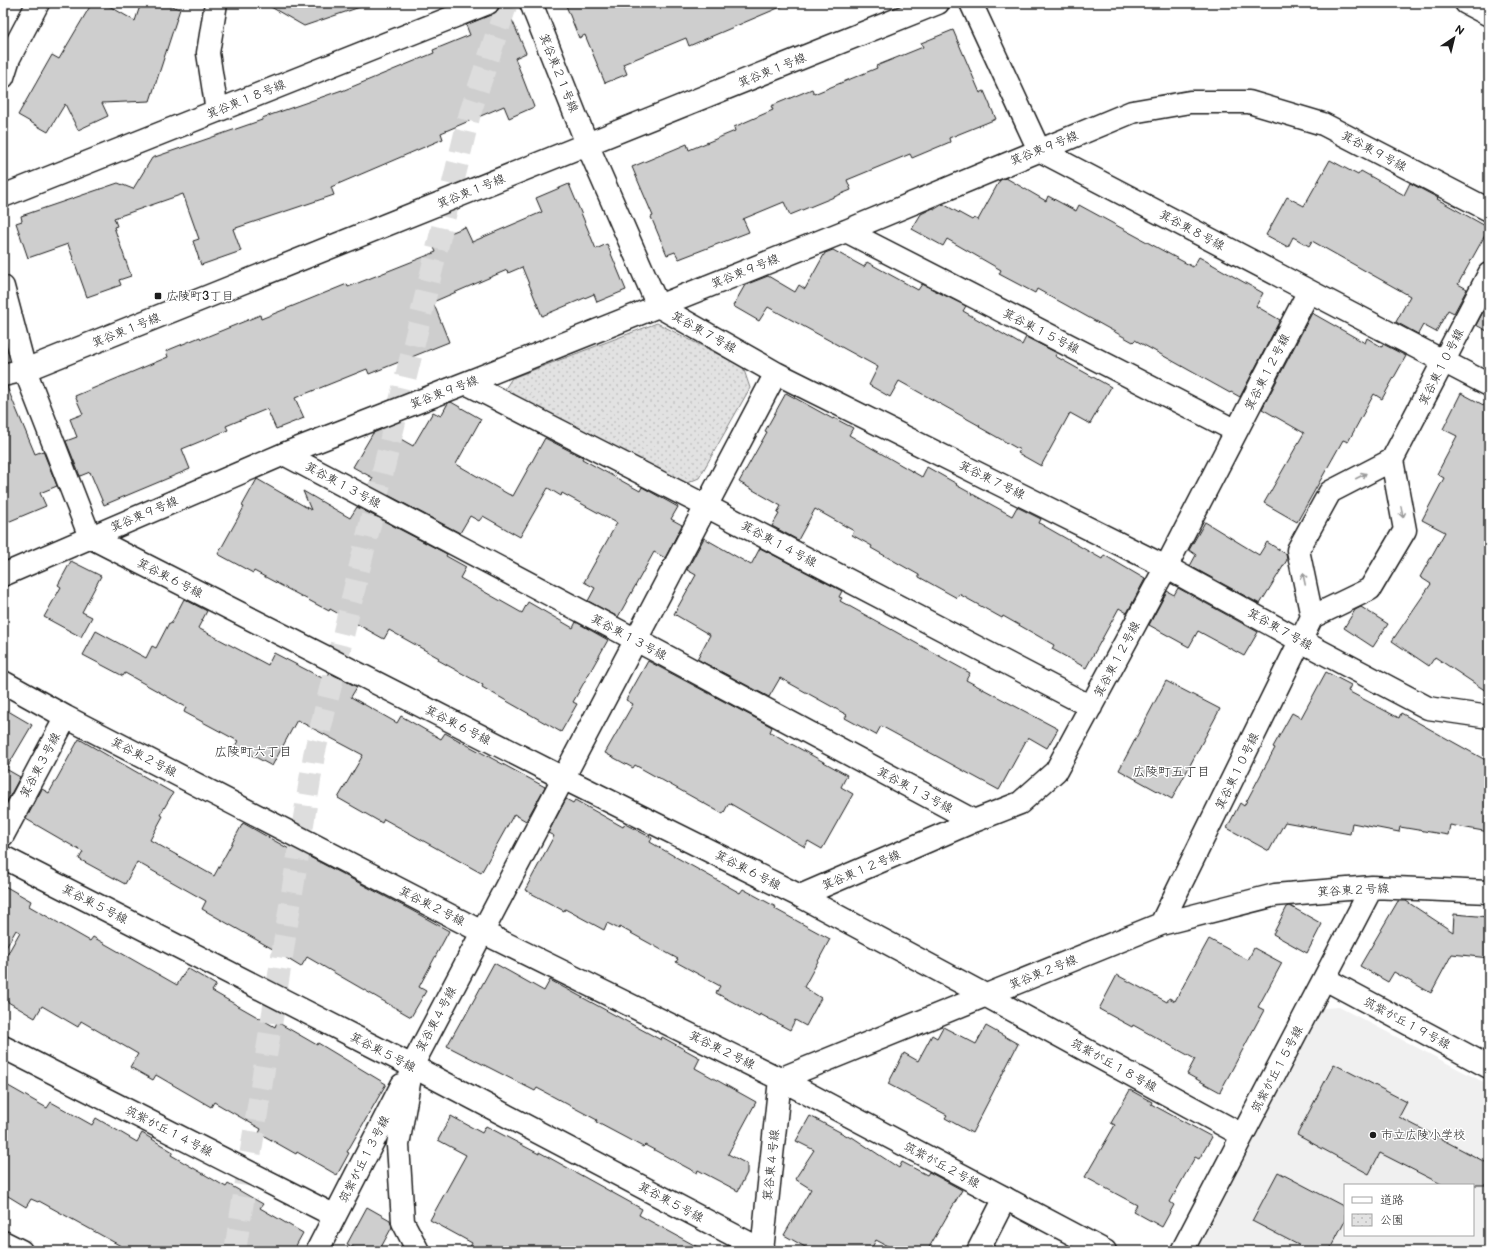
<svg xmlns="http://www.w3.org/2000/svg" width="1492" height="1254" font-family="'Balsamiq Sans','Klee One',sans-serif">
	<style>
		.built { fill: #f0f0f0; fill-rule: evenodd }
		.park { fill: url(#park-dots); stroke: #7f7f7f }
		.building { fill: #cecece; stroke: #1c1c1c }
		.lines { fill: none; stroke-linecap: round; stroke-linejoin: round }
		.secondary-tunnel { stroke: #ddd; stroke-width: 22; stroke-dasharray: 22 11; stroke-linecap: butt }
		.street-casing { stroke: #1c1c1c; stroke-width: 25 }
		.secondary-casing { stroke: #1c1c1c; stroke-width: 25 }
		.street { stroke: #fff; stroke-width: 22 }
		.secondary { stroke: #fff; stroke-width: 22 }
		.oneway { stroke: #999 }
		.poi-dot { fill: #1c1c1c; stroke: #fff; stroke-width: 1.5 }
		.labels { text-anchor: middle; stroke-width: 3; stroke-linejoin: round; paint-order: stroke }
		.street-label { font-size: 12px; fill: #1c1c1c; stroke: #fff }
		.poi-label { font-size: 12px; fill: #1c1c1c; stroke: #fff; text-anchor: start }
		.neighbourhood-label { font-size: 13px; fill: #1c1c1c; stroke: #fff }
	</style>
	<defs>
		<pattern id="park-dots" width="8" height="8" patternUnits="userSpaceOnUse"><rect width="8" height="8" fill="#e2e2e2"/><path d="M2 2h.1M6 6h.1" fill="none" stroke="#c1c1c1" stroke-width="1.8" stroke-linecap="round"/></pattern>
	</defs>
	<rect width="100%" height="100%" fill="#fff"/>
	<filter id="ink" filterUnits="userSpaceOnUse"><feTurbulence type="fractalNoise" baseFrequency=".025" numOctaves="2"/><feDisplacementMap in="SourceGraphic" scale="8" xChannelSelector="R" yChannelSelector="G"/><feConvolveMatrix kernelMatrix="1 2 1 2 8 2 1 2 1" color-interpolation-filters="sRGB"/></filter>
	<g filter="url(#ink)">
		<!-- built -->
		<path class="built" d="M1339,1007L1489,1085V1251H1196L1323,1008ZM1345,1185H1473V1235H1345Z"/>
		<!-- park -->
		<path class="park" d="M657,323L743,367L750,388L699,478L682,485L503,392L512,378Z"/>
		<!-- building -->
		<path class="building" d="M92,3H104L135,21L141,3H162L180,9L150,101L102,103L108,116L78,130L65,104L48,132L18,115L52,55L59,59Z
			M264,3H359L360,7L304,26Z
			M500,3H505L526,53L515,58L534,107L509,118L504,106L441,133L443,139L331,187L334,195L233,229L241,251L201,265L193,241L199,239L183,194L114,218L117,226L114,227L131,276L119,280L121,285L87,297L68,244L28,258L16,223L22,221L21,216L118,183L133,189L152,158L262,120V118L342,90V91L434,53L433,50L470,35L466,25L493,14L498,10Z
			M565,3H790L689,46L686,38L623,64L627,74L605,83L585,35L579,38Z
			M953,30L980,93L984,91L996,119L949,138L950,142L912,158L910,154L847,180L851,190L790,215L784,202L743,219L749,232L679,259L675,252L667,255L651,217L653,216L632,167L687,144L689,150L735,131L734,127L773,110L771,106L812,89L814,94L877,68L876,66L923,47L921,43Z
			M1330,160L1358,175L1361,171L1404,195L1410,183L1438,198L1437,199L1489,228L1458,284L1467,289L1454,313L1448,310L1436,332L1423,325L1418,334L1396,322L1410,296L1312,241L1309,246L1293,237L1288,247L1266,235L1287,197L1304,206Z
			M1006,178L1046,201L1048,196L1076,211L1079,205L1193,267L1199,257L1263,293L1256,306L1280,320L1240,397L1231,392L1230,393L1135,340L1133,342L1037,289L1035,293L999,274L1001,270L947,239L943,246L912,229L921,214L933,208L935,209L943,204L972,220L974,218L978,220L1000,180Z
			M569,184L596,249L607,244L626,290L597,302L594,294L542,316L522,267L508,273L507,270L433,302L449,342L369,374L367,369L295,398L304,418L276,429L267,409L226,426L228,430L182,449L190,469L104,505L90,472L80,476L66,441L77,437L70,419L83,414L75,396L168,357L166,351L200,337L201,339L260,315L261,319L347,284L348,287L436,252L431,241L465,227L472,242L542,212L536,198Z
			M833,250L864,267L867,262L918,290L922,284L966,306L963,311L1022,345L1026,337L1057,353L1055,356L1111,387L1090,424L1070,413L1041,466L1018,453L1020,450L979,427L980,426L899,381L890,397L869,385L878,367L768,307L759,321L733,306L745,285L768,276L795,292L799,285L805,289L825,253Z
			M1489,301V332L1476,325Z
			M1312,313L1365,343L1367,338L1382,347L1383,344L1406,356L1382,399L1374,394L1348,442L1343,440L1297,522L1264,503L1304,433L1262,409Z
			M3,387H7L35,454L43,451L57,486L40,493L46,506L3,524Z
			M786,393L833,419L834,418L853,428L849,435L922,477L927,467L957,484L956,485L1012,516L1017,507L1041,519L1039,523L1102,559L1104,555L1145,579L1127,613L1119,608L1086,668L1052,649L1054,645L1003,616L1002,618L959,594L957,598L919,577V575L871,548L872,546L852,535L854,531L815,509L798,540L772,526L779,514L777,513L781,506L739,482L767,432L765,431Z
			M1461,393L1489,408V693L1435,657L1429,666L1392,641L1431,584L1420,577L1445,532L1422,520L1444,478L1437,474L1457,436L1443,429Z
			M451,402L481,419L456,464L508,494L513,496L545,438L576,454L583,457L582,459L640,491L642,487L678,507L671,519L682,525L665,558L654,552L618,617L588,601L595,588L584,582L617,523L562,493L561,496L548,488L520,537L483,516L479,521L470,516L460,533L369,485L373,478L353,467L373,433L383,429L413,446L433,412L441,416L448,403Z
			M257,479L311,510L303,491L350,518L357,507L447,554L446,556L466,567L460,578L522,613L528,602L573,628L576,622L608,640L573,702L577,704L561,732L482,687L483,685L438,660L439,658L389,630L384,639L330,609L329,611L254,571L253,573L218,554L244,507L242,506Z
			M1205,522L1259,555L1267,542L1286,554L1287,560L1260,604L1190,566L1196,555L1189,550Z
			M704,538L751,565L760,548L842,591L839,597L842,598L840,601L970,673L966,680L1058,729L1047,748L1028,737L999,790L881,726L876,735L845,718L847,715L780,678L769,697L697,659L710,635L674,614L696,575L687,570Z
			M71,561L101,576L82,612L92,617L81,637L44,617L61,587L58,585Z
			M1178,588L1258,632L1244,656L1198,631L1189,647L1149,625L1167,591L1174,595Z
			M184,599L207,611L198,628L268,665L274,653L326,680L330,673L357,687L351,697L397,723L401,716L441,739L445,733L545,787L526,821L514,814L481,873L384,819L382,823L338,798L363,755L297,720L272,766L235,746L238,741L184,712L186,707L125,673L123,676L83,655L96,631L146,658L152,646L156,648L169,623L171,624Z
			M1361,607L1388,624L1373,647L1344,628L1355,610Z
			M648,661L772,727L770,732L847,775L841,787L853,794L822,849L808,841L805,847L729,803L723,814L635,765L633,768L605,753L633,704L626,700Z
			M1326,672L1351,685L1348,691L1399,718L1401,713L1489,762V832L1450,825L1448,835L1400,827L1399,832L1352,823L1350,834L1285,822L1269,851L1227,828L1240,803L1244,806L1275,748L1273,747L1292,713L1301,718Z
			M1166,681L1220,709L1172,799L1119,770Z
			M3,708L32,725L6,769L20,777L4,807Z
			M79,739L173,793L160,815L163,816L150,840L214,876L243,823L298,854L300,852L411,910L449,931L419,987L426,991L411,1017L307,957L301,967L278,953V952L202,909L206,901L137,862L125,884L79,859L83,852L26,819L42,789L49,793Z
			M566,799L573,803L575,800L623,827L625,824L652,838L650,842L674,856L740,893L743,889L776,907L775,909L830,939L804,987L821,998L806,1026L795,1020L790,1030L760,1014L759,1016L716,993L720,986L676,962L678,959L620,927L619,929L607,923L604,930L565,909L564,911L525,890L554,836L548,833Z
			M3,885L31,901L29,906L90,941L93,937L177,985L187,968L216,985L212,991L275,1027L277,1022L317,1045L318,1043L386,1084L347,1152L349,1153L337,1175L297,1152L296,1154L259,1133L261,1129L214,1102L211,1107L156,1075L153,1080L130,1067L138,1054L81,1021L78,1027L42,1006L35,1018L3,999V962L20,932L16,930L3,953Z
			M1398,901H1406L1453,932L1454,914L1489,917V958L1452,954L1431,993L1394,972L1388,982L1360,966Z
			M1290,906L1322,924L1307,953L1273,934L1287,907Z
			M1209,939L1248,960L1254,948L1282,963L1258,1007L1264,1010L1220,1092L1187,1074L1195,1059L1133,1025L1132,1027L1099,1009L1117,975L1167,1002L1169,998L1175,1001Z
			M494,963L544,991L550,980L661,1040L662,1037L700,1058L695,1068L756,1102L728,1154L747,1164V1173L738,1191L698,1170L697,1173L645,1145L643,1147L596,1122L597,1120L537,1088L535,1091L447,1046L462,1019L463,1020Z
			M986,1026L1018,1044L972,1133L945,1118L947,1115L888,1084L904,1053L918,1061L932,1035L937,1038L943,1027L976,1044Z
			M1334,1064L1407,1102L1399,1117L1489,1164V1185H1443L1380,1153L1369,1174L1297,1135Z
			M3,1083L47,1108L51,1102L92,1125L96,1118L137,1142L142,1133L173,1152L171,1155L226,1187L228,1184L263,1204L260,1208L303,1233L293,1251H130L39,1201L38,1202L31,1199L26,1207L3,1193Z
			M1130,1090L1152,1102L1151,1104L1212,1137L1199,1159L1195,1157L1170,1202L1174,1205L1162,1227L1133,1211L1137,1205L1085,1177L1115,1125L1111,1123Z
			M451,1116L482,1133L486,1126L539,1154V1152L642,1209L639,1215L705,1251H468L472,1243L430,1220L466,1155L438,1140Z
			M810,1116L851,1138L852,1137L899,1168L902,1162L927,1175L929,1172L962,1190L927,1251H897L876,1240L870,1251H812L784,1235L811,1189L795,1179L814,1150L796,1141Z
			M1278,1172L1345,1207V1220L1329,1251H1310L1252,1221Z
			M367,1207L390,1220L392,1227L379,1251H361L347,1244Z"/>
		<g class="lines">
			<!-- secondary-tunnel -->
			<path class="secondary-tunnel" d="M235,1251L314,755L470,113L507,3"/>
			<defs>
				<path id="street" d="M216,3L208,53L217,111
					M531,3L587,144L658,306L776,373L1166,567L1301,641L1428,708L1489,717
					M971,3L1039,150L1489,385
					M3,77L9,58L38,3
					M3,196L488,3
					M846,231L1236,431
					M3,287L25,370L90,537L563,778L800,896L985,995L1242,1135
					M466,383L706,506L1091,707
					M284,454L636,640L974,821
					M3,575L284,454L466,383L846,231L1132,112L1190,102H1249L1323,124L1489,210
					M1312,617L1370,589L1405,530L1392,460
					M3,682L66,717L482,932L780,1079L1161,924L1275,895L1372,887L1489,892
					M3,835L66,717
					M3,857L412,1066L762,1250
					M800,896L974,821L1020,803L1056,771L1166,567L1309,291
					M1161,924L1312,617L1298,550L1330,492L1392,460L1489,274
					M1325,979L1489,1067
					M3,1047L335,1216
					M3,1242L21,1251
					M317,1251L402,1085
					M418,1251L403,1222L398,1145L412,1066L776,373
					M762,1251L780,1079L1105,1251
					M1182,1251L1372,887"/>
				<path id="secondary" d="M1466,3L1489,15
					M3,375L25,370L938,3
					M978,1251L1005,1198"/>
			</defs>
			<!-- street casing -->
			<use href="#street" class="street-casing"/>
			<!-- secondary casing -->
			<use href="#secondary" class="secondary-casing"/>
			<!-- street -->
			<use href="#street" class="street"/>
			<!-- secondary -->
			<use href="#secondary" class="secondary"/>
		</g>
		<!-- one-way arrows -->
		<defs><path id="oneway-shaft" d="M-6 0H5M1.5-3L5.5 0L1.5 3" fill="none" stroke-width="1.6" stroke-linecap="round" stroke-linejoin="round"/></defs>
		<g class="oneway">
			<use href="#oneway-shaft" transform="translate(1361 476) rotate(-27)"/>
			<use href="#oneway-shaft" transform="translate(1402 512) rotate(80)"/>
			<use href="#oneway-shaft" transform="translate(1304 579) rotate(-102)"/>
		</g>
	</g>
	<!-- markers -->
	<g class="poi-dot">
		<rect x="154" y="292" width="8" height="8" rx="2"/>
		<circle cx="1373" cy="1135" r="4"/>
	</g>
	<g class="labels">
		<!-- street labels -->
		<g class="street-label">
			<text transform="translate(772 70) rotate(-22)" y="4">箕谷東１号線</text>
			<text transform="translate(559 73) rotate(68)" y="4">箕谷東２１号線</text>
			<text transform="translate(246 99) rotate(-22)" y="4">箕谷東１８号線</text>
			<text transform="translate(1044 148) rotate(-22)" y="4">箕谷東９号線</text>
			<text transform="translate(1374 151) rotate(28)" y="4">箕谷東９号線</text>
			<text transform="translate(471 191) rotate(-22)" y="4">箕谷東１号線</text>
			<text transform="translate(1192 230) rotate(28)" y="4">箕谷東８号線</text>
			<text transform="translate(745 271) rotate(-22)" y="4">箕谷東９号線</text>
			<text transform="translate(126 330) rotate(-22)" y="4">箕谷東１号線</text>
			<text transform="translate(1041 331) rotate(27)" y="4">箕谷東１５号線</text>
			<text transform="translate(704 332) rotate(29)" y="4">箕谷東７号線</text>
			<text transform="translate(1441 367) rotate(-63)" y="4">箕谷東１０号線</text>
			<text transform="translate(1267 372) rotate(-63)" y="4">箕谷東１２号線</text>
			<text transform="translate(444 392) rotate(-21)" y="4">箕谷東９号線</text>
			<text transform="translate(992 480) rotate(26)" y="4">箕谷東７号線</text>
			<text transform="translate(343 485) rotate(28)" y="4">箕谷東１３号線</text>
			<text transform="translate(144 514) rotate(-23)" y="4">箕谷東９号線</text>
			<text transform="translate(779 544) rotate(28)" y="4">箕谷東１４号線</text>
			<text transform="translate(170 578) rotate(27)" y="4">箕谷東６号線</text>
			<text transform="translate(1280 629) rotate(29)" y="4">箕谷東７号線</text>
			<text transform="translate(629 637) rotate(28)" y="4">箕谷東１３号線</text>
			<text transform="translate(1117 659) rotate(-62)" y="4">箕谷東１２号線</text>
			<text transform="translate(458 725) rotate(27)" y="4">箕谷東６号線</text>
			<text transform="translate(144 757) rotate(27)" y="4">箕谷東２号線</text>
			<text transform="translate(40 765) rotate(-62)" y="4">箕谷東３号線</text>
			<text transform="translate(1237 771) rotate(-64)" y="4">箕谷東１０号線</text>
			<text transform="translate(915 790) rotate(28)" y="4">箕谷東１３号線</text>
			<text transform="translate(748 870) rotate(27)" y="4">箕谷東６号線</text>
			<text transform="translate(861 870) rotate(-23)" y="4">箕谷東１２号線</text>
			<text transform="translate(1353 890) rotate(-3)" y="4">箕谷東２号線</text>
			<text transform="translate(95 904) rotate(27)" y="4">箕谷東５号線</text>
			<text transform="translate(432 906) rotate(27)" y="4">箕谷東２号線</text>
			<text transform="translate(1043 972) rotate(-22)" y="4">箕谷東２号線</text>
			<text transform="translate(436 1019) rotate(-62)" y="4">箕谷東４号線</text>
			<text transform="translate(1407 1023) rotate(28)" y="4">筑紫が丘１９号線</text>
			<text transform="translate(722 1050) rotate(26)" y="4">箕谷東２号線</text>
			<text transform="translate(383 1052) rotate(27)" y="4">箕谷東５号線</text>
			<text transform="translate(1114 1065) rotate(29)" y="4">筑紫が丘１８号線</text>
			<text transform="translate(1277 1069) rotate(-62)" y="4">筑紫が丘１５号線</text>
			<text transform="translate(169 1131) rotate(27)" y="4">筑紫が丘１４号線</text>
			<text transform="translate(364 1159) rotate(-63)" y="4">筑紫が丘１３号線</text>
			<text transform="translate(771 1165) rotate(-84)" y="4">箕谷東４号線</text>
			<text transform="translate(942 1165) rotate(28)" y="4">筑紫が丘２号線</text>
			<text transform="translate(671 1202) rotate(28)" y="4">箕谷東５号線</text>
		</g>
		<!-- poi labels -->
		<g class="poi-label">
			<text x="166" y="300">広陵町3丁目</text>
			<text x="1381" y="1139">市立広陵小学校</text>
		</g>
		<!-- neighbourhood labels -->
		<g class="neighbourhood-label">
			<text x="253" y="756">広陵町六丁目</text>
			<text x="1171" y="776">広陵町五丁目</text>
		</g>
	</g>
	<!-- margin -->
	<rect width="1492" height="1254" fill="none" stroke="#fff" stroke-width="16"/>
	<rect x="8" y="8" width="1476" height="1238" fill="none" stroke="#1c1c1c" stroke-width="1.5" filter="url(#ink)"/>
	<!-- legend -->
	<rect x="1344" y="1184" width="130" height="52" fill="#ffffff" stroke="#a4a4a4"/>
	<rect x="1352" y="1197" width="20" height="6" fill="#ffffff" stroke="#a4a4a4"/>
	<text x="1380" y="1204" font-size="12" fill="#1c1c1c">道路</text>
	<rect x="1352" y="1214" width="20" height="12" fill="url(#park-dots)" stroke="#a4a4a4"/>
	<text x="1380" y="1224" font-size="12" fill="#1c1c1c">公園</text>
	<!-- north arrow -->
	<g transform="translate(1454 38) rotate(35)" stroke="#ffffff" stroke-width="3" paint-order="stroke">
	<path d="M0-3L7 15L0 10L-7 15Z" fill="#1c1c1c"/>
	<text y="-6" font-size="11" font-weight="bold" text-anchor="middle" fill="#1c1c1c">N</text>
	</g>
</svg>
